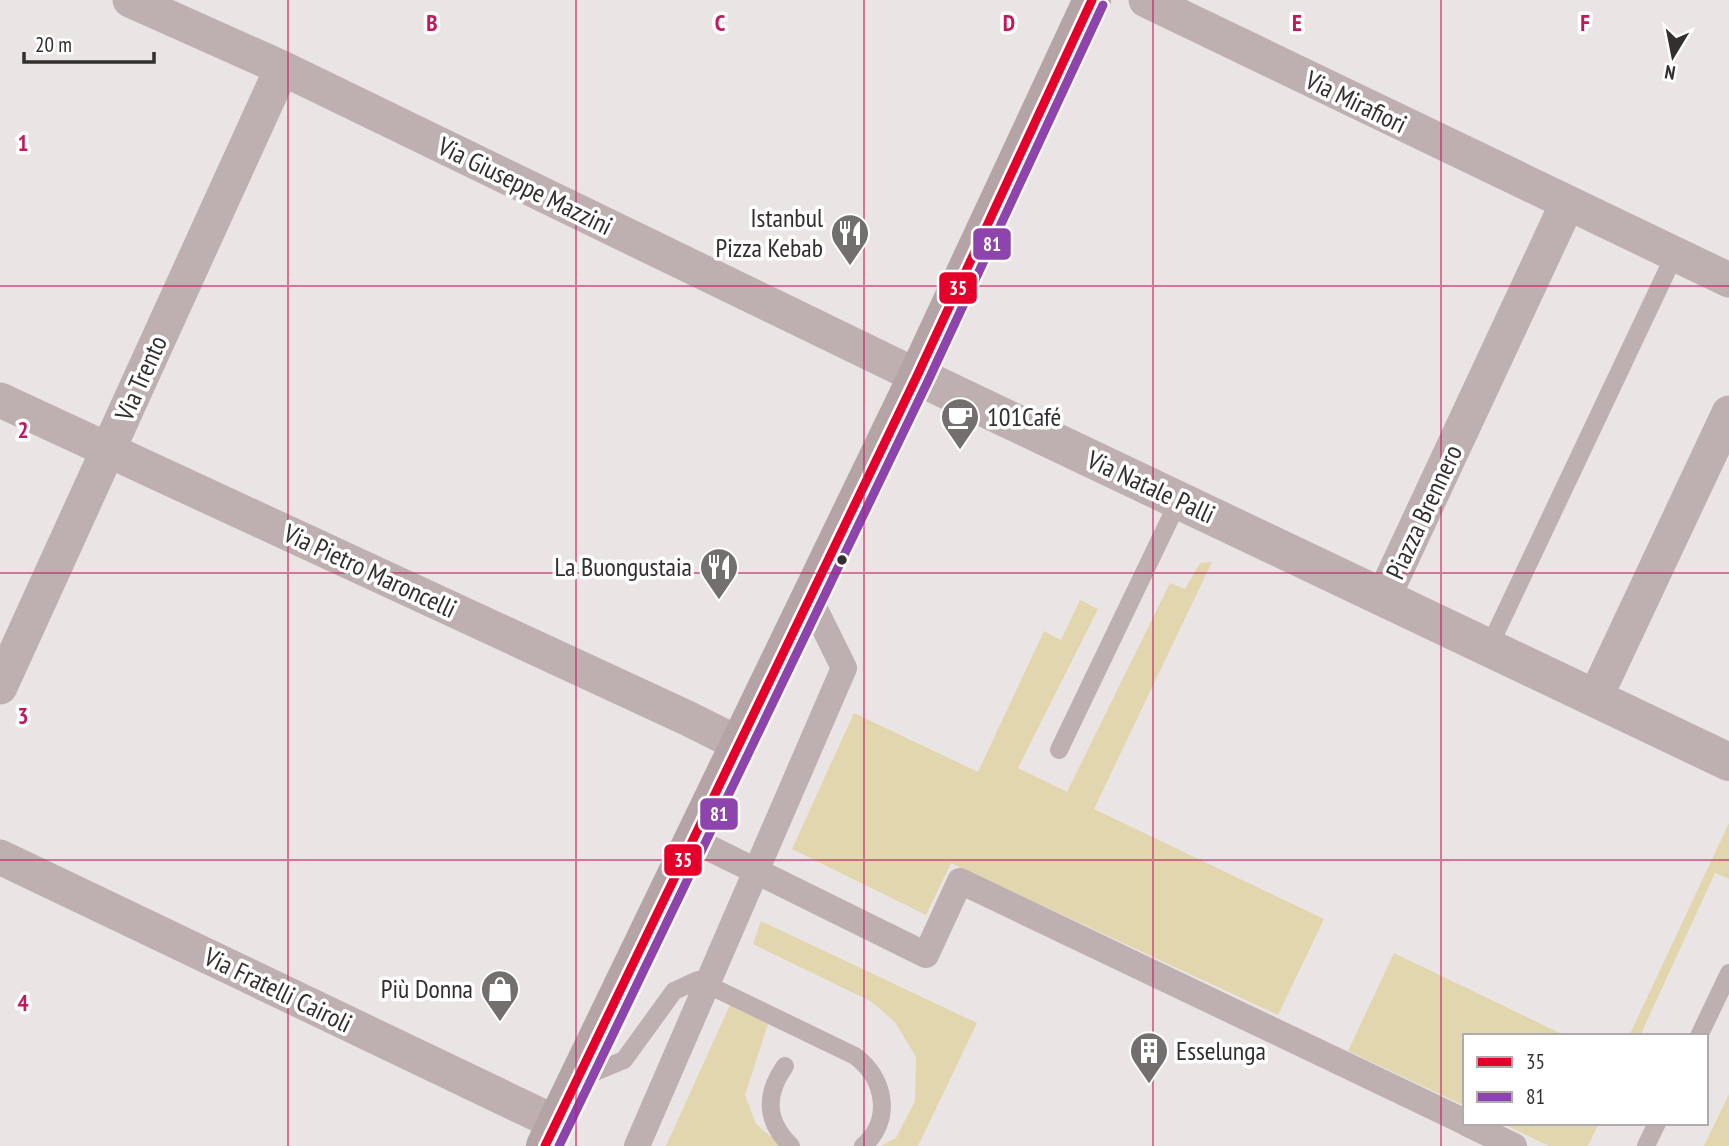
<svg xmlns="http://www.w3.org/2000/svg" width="1729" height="1146" font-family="'PT Sans Narrow',sans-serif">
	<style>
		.green { fill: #e2d6ae }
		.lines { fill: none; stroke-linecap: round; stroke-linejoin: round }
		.service { stroke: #beafb1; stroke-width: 18 }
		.pedestrian { stroke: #beafb1; stroke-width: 26 }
		.minor { stroke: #beafb1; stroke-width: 35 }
		.tertiary { stroke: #beafb1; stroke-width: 38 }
		.secondary { stroke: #b4a4a6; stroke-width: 38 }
		.bus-1-casing { stroke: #fff; stroke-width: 14 }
		.bus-2-casing { stroke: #fff; stroke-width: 14 }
		.bus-1 { stroke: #e4002b; stroke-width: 9 }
		.bus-2 { stroke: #8e44ad; stroke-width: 9 }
		.grid { fill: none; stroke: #c2185b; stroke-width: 2; stroke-opacity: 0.55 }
		.bus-dot { fill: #322f2e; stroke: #fff; stroke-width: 2.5 }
		.labels { text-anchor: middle; stroke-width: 7; stroke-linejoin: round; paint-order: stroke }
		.street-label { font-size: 26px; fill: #322f2e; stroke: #fff }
		.poi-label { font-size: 26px; fill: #322f2e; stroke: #fff; text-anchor: end }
		.grid-label { font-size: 23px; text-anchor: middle; font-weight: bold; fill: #c2185b; stroke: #fff; stroke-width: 7; stroke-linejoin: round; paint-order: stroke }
		.line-badge { stroke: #fff; stroke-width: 2.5 }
		.badge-label { font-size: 19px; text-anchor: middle; font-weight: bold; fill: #fff }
	</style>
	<rect width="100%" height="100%" fill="#eae5e4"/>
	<!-- green -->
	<path class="green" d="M1212,562L1094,809L1324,919L1278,1015L951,863L926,915L792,849L854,713L978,772L1044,631L1061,640L1080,600L1098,609L1018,768L1067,792L1170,583L1185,589L1200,563Z
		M1729,823V879L1715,873L1640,1036H1629Z
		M761,921L977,1023L918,1146H881L896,1138L915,1101L916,1057L895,1022L872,1002L753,944Z
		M1394,953L1566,1036H1465V1106L1348,1051Z
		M730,1005L769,1021L745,1095L756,1124L782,1146H666Z
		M1729,1094V1146H1704Z
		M1501,1123H1599L1588,1146H1549Z"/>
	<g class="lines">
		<!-- service -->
		<path class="service" d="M1489,647L1675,254
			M1059,750L1179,500
			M1699,1036L1729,973
			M785,1066C765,1094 765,1121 791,1146
			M583,1077L624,1060L674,991L698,980L855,1056C885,1078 893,1120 863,1146
			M1646,1146L1657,1123"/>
		<!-- pedestrian -->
		<path class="pedestrian" d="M693,840L926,955L960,881L1465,1122
			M1466,1123L1514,1146
			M637,1146L844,668L810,599"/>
		<!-- minor -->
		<path class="minor" d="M130,0L282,68L917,376
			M1146,0L1729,280
			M0,400L687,718L739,744
			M1383,598L1567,204
			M0,687L282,68
			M1595,698L1729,413
			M0,857L556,1123"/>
		<!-- tertiary -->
		<path class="tertiary" d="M917,376L1729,762"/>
		<!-- secondary -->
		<path class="secondary" d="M545,1146L917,376L1092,0"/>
		<defs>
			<path id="bus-1" d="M545,1146L917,376L1092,0"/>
			<path id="bus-2" d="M559,1146L928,381L1103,5"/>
		</defs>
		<!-- bus-1 casing -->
		<use href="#bus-1" class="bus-1-casing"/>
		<!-- bus-2 casing -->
		<use href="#bus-2" class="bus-2-casing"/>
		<!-- bus-1 -->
		<use href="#bus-1" class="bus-1"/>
		<!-- bus-2 -->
		<use href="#bus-2" class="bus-2"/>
	</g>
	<!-- grid -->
	<path class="grid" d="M288,0V1146M576,0V1146M864,0V1146M1153,0V1146M1441,0V1146M0,286H1729M0,573H1729M0,860H1729"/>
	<!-- icons -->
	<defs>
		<symbol id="restaurant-pin" viewBox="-11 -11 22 30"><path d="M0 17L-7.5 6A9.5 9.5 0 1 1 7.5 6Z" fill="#726f6e" stroke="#fff"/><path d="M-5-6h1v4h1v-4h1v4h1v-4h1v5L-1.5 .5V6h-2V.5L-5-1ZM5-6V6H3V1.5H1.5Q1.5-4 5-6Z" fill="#fff"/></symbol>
		<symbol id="cafe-pin" viewBox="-11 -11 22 30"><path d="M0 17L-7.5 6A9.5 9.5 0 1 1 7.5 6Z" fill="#726f6e" stroke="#fff"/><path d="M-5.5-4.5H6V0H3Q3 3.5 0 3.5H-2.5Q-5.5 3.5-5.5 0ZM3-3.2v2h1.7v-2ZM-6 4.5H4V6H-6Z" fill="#fff"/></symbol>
		<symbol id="shop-pin" viewBox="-11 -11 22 30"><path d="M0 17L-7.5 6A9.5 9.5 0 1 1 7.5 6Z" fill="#726f6e" stroke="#fff"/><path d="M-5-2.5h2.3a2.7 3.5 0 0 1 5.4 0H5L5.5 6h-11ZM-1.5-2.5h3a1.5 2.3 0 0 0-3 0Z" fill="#fff"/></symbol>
		<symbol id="building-pin" viewBox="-11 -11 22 30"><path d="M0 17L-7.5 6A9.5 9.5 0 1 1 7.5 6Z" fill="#726f6e" stroke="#fff"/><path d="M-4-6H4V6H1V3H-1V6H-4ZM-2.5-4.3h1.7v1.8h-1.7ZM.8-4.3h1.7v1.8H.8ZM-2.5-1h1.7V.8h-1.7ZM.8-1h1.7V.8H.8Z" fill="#fff"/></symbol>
	</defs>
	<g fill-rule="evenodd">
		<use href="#restaurant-pin" x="828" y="211" width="44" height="60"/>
		<use href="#cafe-pin" x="938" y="395" width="44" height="60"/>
		<use href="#restaurant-pin" x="697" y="545" width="44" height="60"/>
		<use href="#shop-pin" x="478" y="967" width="44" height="60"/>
		<use href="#building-pin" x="1127" y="1029" width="44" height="60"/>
	</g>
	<!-- markers -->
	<circle class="bus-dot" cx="842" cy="560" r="6"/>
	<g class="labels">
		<!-- street labels -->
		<g class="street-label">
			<text transform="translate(1356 102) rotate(26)" y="9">Via Mirafiori</text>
			<text transform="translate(525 186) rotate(26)" y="9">Via Giuseppe Mazzini</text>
			<text transform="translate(141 378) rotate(-66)" y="9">Via Trento</text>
			<text transform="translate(1151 487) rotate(25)" y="9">Via Natale Palli</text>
			<text transform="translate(1424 512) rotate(-65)" y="9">Piazza Brennero</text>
			<text transform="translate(370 571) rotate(25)" y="9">Via Pietro Maroncelli</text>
			<text transform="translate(278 990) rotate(26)" y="9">Via Fratelli Cairoli</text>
		</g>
		<!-- poi labels -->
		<g class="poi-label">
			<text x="823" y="227">Istanbul<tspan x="823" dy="30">Pizza Kebab</tspan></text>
			<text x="987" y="426" text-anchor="start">101Café</text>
			<text x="692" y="576">La Buongustaia</text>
			<text x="473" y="998">Più Donna</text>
			<text x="1176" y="1060" text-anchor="start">Esselunga</text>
		</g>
	</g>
	<g class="grid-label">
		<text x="432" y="31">B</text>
		<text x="720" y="31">C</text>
		<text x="1009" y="31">D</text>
		<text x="1297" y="31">E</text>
		<text x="1585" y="31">F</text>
		<text x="23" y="151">1</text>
		<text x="23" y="438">2</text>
		<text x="23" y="724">3</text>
		<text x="23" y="1011">4</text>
	</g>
	<g class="line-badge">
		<rect x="972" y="227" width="40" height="34" rx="7" fill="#8e44ad"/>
		<rect x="938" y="271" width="40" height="34" rx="7" fill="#e4002b"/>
		<rect x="699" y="797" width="40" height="34" rx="7" fill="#8e44ad"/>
		<rect x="663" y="843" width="40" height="34" rx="7" fill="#e4002b"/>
	</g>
	<g class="badge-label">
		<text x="992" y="251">81</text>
		<text x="958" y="295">35</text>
		<text x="719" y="821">81</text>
		<text x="683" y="867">35</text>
	</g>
	<!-- legend -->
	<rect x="1463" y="1034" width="245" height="91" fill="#ffffff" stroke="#adacab" stroke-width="2"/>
	<rect x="1477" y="1057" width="35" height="10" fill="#e4002b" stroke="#adacab" stroke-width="2"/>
	<text x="1526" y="1069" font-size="21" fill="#322f2e">35</text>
	<rect x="1477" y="1092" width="35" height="10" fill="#8e44ad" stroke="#adacab" stroke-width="2"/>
	<text x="1526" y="1104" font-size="21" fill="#322f2e">81</text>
	<!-- north arrow -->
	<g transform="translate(1673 56) rotate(190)" stroke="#ffffff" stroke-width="5" paint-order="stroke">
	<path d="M0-5L12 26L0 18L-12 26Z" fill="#322f2e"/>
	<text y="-10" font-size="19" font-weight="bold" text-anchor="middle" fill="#322f2e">N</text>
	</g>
	<!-- scale -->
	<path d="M24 52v10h130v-10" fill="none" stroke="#322f2e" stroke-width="3.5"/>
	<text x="35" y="52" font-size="21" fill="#322f2e" stroke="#ffffff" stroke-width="5" paint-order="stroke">20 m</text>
</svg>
